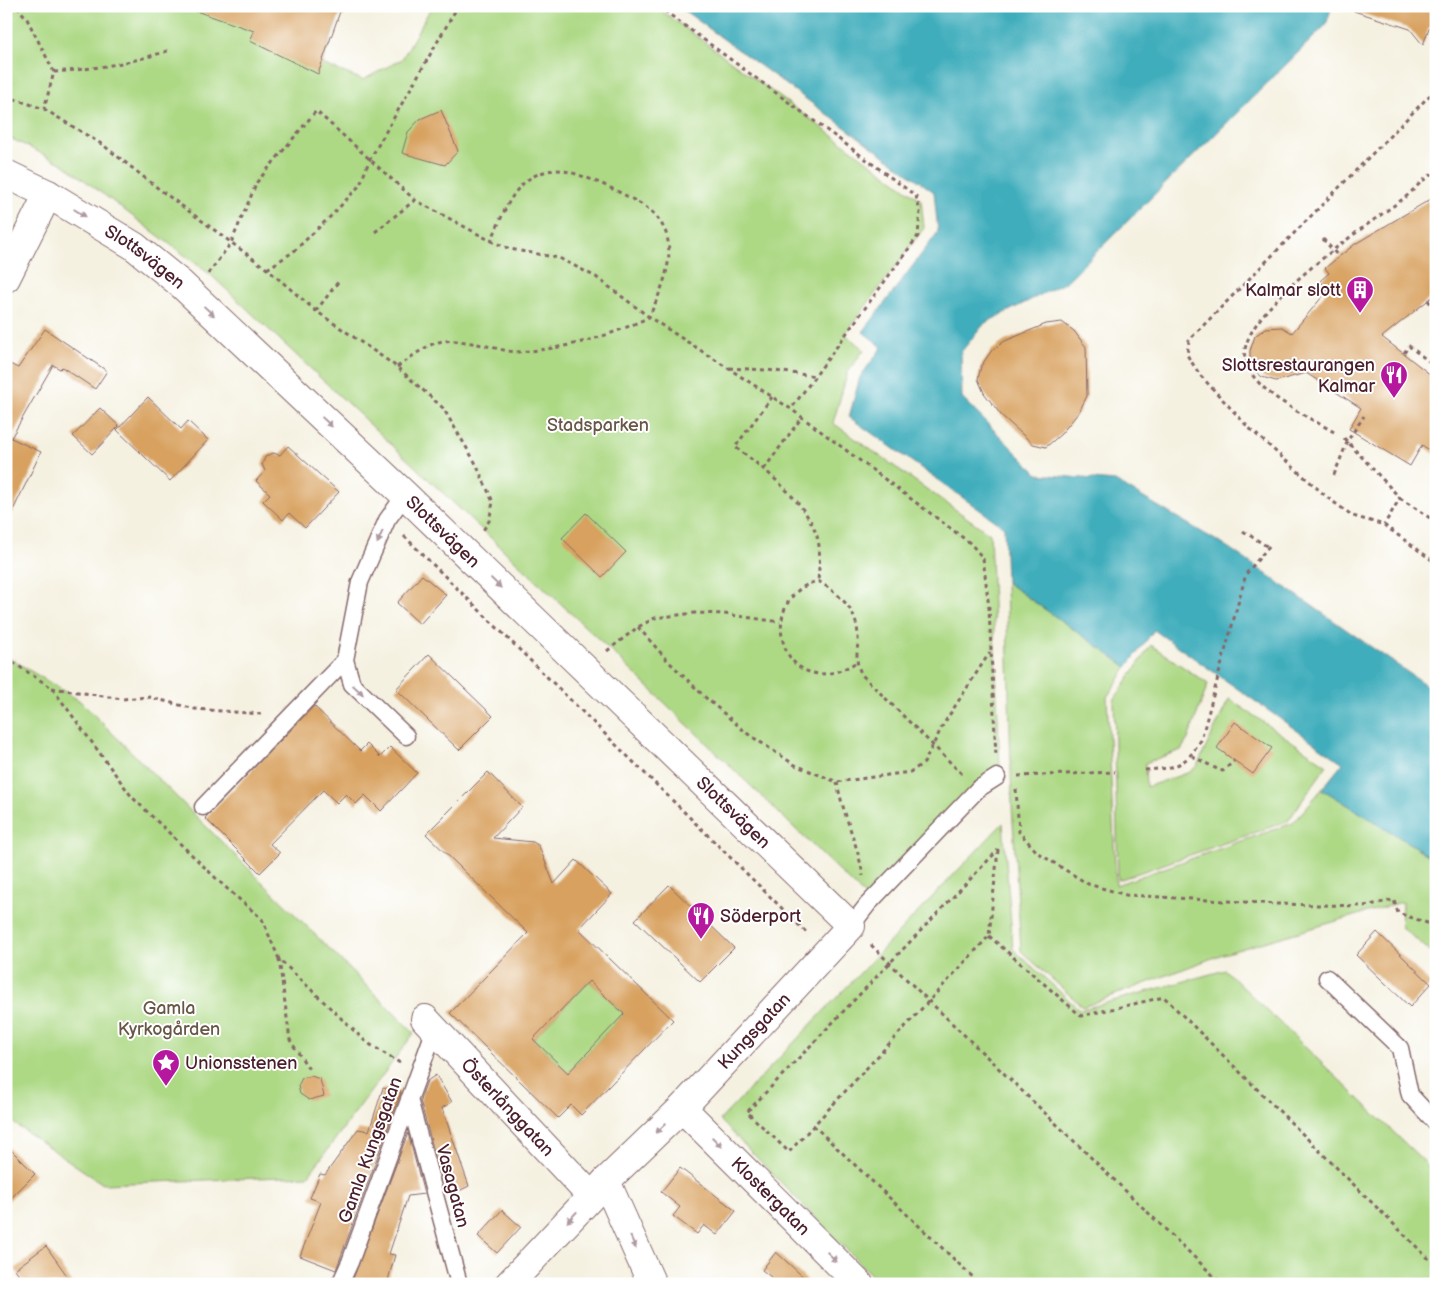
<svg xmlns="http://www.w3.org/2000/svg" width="1442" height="1290" font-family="'Balsamiq Sans',sans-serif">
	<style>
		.green { fill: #add985; stroke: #7c7c58 }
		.water { fill: #3fadbc; stroke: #446674 }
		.building { fill: #d8a15e; fill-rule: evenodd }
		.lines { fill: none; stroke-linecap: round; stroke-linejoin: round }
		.lane-casing { stroke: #86686b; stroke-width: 19 }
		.street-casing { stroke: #86686b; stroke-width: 30 }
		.path { stroke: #86686b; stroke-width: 3; stroke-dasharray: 4 4; stroke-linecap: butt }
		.lane { stroke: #fff; stroke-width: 16 }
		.street { stroke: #fff; stroke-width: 28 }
		.path-bridge { stroke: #86686b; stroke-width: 3; stroke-dasharray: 4 4; stroke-linecap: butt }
		.oneway { fill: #ae9aa0 }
		.labels { text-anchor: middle; stroke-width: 4; stroke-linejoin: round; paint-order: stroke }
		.street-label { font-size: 18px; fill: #4a1f2b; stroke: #fff }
		.poi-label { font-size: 18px; fill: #4a1f2b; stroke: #fff; text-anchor: end }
		.park-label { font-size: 18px; fill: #685746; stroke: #fff }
	</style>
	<rect width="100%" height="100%" fill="#fff"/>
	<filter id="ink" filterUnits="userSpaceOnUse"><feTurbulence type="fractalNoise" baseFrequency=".02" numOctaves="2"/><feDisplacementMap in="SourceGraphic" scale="10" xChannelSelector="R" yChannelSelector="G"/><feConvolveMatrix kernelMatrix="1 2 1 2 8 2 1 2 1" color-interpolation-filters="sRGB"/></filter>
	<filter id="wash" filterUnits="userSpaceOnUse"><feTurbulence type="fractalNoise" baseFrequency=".0096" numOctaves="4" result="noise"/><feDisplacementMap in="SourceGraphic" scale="20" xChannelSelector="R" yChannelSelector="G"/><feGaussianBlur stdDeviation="1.12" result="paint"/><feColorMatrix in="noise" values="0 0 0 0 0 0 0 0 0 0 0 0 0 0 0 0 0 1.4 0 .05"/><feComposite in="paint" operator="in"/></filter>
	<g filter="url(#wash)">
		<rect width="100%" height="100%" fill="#f5f1e1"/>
		<!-- green -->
		<path class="green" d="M6,6H342L322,64L363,80L402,59L432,6H655L921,200L924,228L845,334L864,350L848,371L833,423L990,534L1000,768H993L869,900L609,649L211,275L63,164L6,136Z
			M1006,582L1127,667L1107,697L1116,885L1293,823L1322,789L1436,860V956L1401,927L1402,902L1223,954L1083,1007L1021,951L1012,806Z
			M1151,645L1208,684L1188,739L1181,750L1145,763L1146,787L1190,772L1197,766L1229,699L1327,765L1288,821L1118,880L1114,700Z
			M6,656L80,701L414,1033L308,1176L103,1184L6,1118Z
			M1003,823L1013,949L1080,1010L1225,970L1436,1173V1284H880L720,1120Z
			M589,981L624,1014L568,1073L533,1039Z"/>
		<!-- water -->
		<path class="water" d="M678,6H1332L1326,25L1066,282L985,323L961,352L962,398L1038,474L1115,481L1229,548L1436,692V860L1322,789L1343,763L1154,630L1127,667L1006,582L1004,527L849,417L860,377L882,347L863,332L938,232L934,192Z"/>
		<g id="blocks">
			<!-- building -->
			<path class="building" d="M194,6H342L318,74L250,41L254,31L193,10Z
				M1355,6H1436V26L1429,28L1423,45L1410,29L1354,11Z
				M441,110L458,151L445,165L402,153L408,132L420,119Z
				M1436,196V294L1382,337L1436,379V455L1422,445L1410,466L1349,429L1361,408L1306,373L1276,381L1262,377L1250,366V351L1255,336L1266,328L1282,327L1292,333L1328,290L1320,281L1329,273L1325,268L1355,244Z
				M1062,322L1074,331L1086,347L1087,396L1079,412L1061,434L1046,447L1033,444L1001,415L984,393L978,379L981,366L992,350L1005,341L1046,324Z
				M45,329L107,371L95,389L62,367L60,369L53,365L11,438L41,452L6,525V362L18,368Z
				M148,397L181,429L188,421L208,440L170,481L117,430Z
				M100,408L119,426L92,454L73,436Z
				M288,446L339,492L305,528L289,513L283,520L263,501L270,494L256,481L265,471L262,464L266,456L273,453L280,455Z
				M586,513L626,552L602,577L562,538Z
				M422,575L446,595L420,624L397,603Z
				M429,654L493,716L459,750L396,689Z
				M314,706L360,751L367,744L380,757L390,747L417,773L381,811L365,795L356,804L346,794L337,803L323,790L270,844L280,853L260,873L205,818Z
				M1235,722L1272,748L1253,774L1217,748Z
				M488,772L522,807L493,838L533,842L539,846L554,884L576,860L612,894L579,929L673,1020L581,1115L571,1105L558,1118L450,1013L528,933L426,834ZM589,981L624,1014L568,1073L533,1039Z
				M669,885L734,948L700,982L635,920Z
				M1377,932L1431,984L1410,1007L1356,955Z
				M436,1075L452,1102L442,1108L469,1186L459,1191L445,1192L420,1100L427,1081Z
				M311,1076L320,1079L324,1096L309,1100L300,1094L298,1086L302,1078Z
				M383,1088L401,1092L336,1270L300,1256L321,1202L310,1198L320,1174L325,1175L358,1129L369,1131Z
				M408,1133L424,1194L408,1196L389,1254L395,1255L387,1284H351Z
				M6,1145L35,1174L6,1203Z
				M680,1168L736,1211L717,1235L704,1225L697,1234L673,1216L680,1207L661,1192Z
				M502,1210L521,1227L497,1253L478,1236Z
				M46,1246L73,1284H26L15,1269Z
				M776,1252L811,1284H780L762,1270Z"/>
		</g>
	</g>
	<g filter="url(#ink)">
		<use href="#blocks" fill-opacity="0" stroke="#86686b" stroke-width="1"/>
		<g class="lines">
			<defs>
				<path id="lane" d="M405,495L387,520L360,582L345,660L352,684L406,736
					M203,807L345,660
					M851,926L868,904L978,789L997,777
					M1327,978L1400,1048L1410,1095L1436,1123
					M409,1099L459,1284
					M340,1284L350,1262L435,1029"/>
				<g id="street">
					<path id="s1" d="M6,174L48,194L134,246L181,284L405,495L851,926L682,1108L606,1181L509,1284"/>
					<path d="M6,278L48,194"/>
					<path id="s2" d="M425,1019L591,1196"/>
					<path id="s3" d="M682,1108L859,1284"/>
					<path d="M606,1181L652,1284"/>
				</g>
			</defs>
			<!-- lane casing -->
			<use href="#lane" class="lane-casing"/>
			<!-- street casing -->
			<use href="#street" class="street-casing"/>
			<!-- path -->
			<path class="path" d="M17,6L27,19L54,72L44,109
				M658,6L916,196L920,212L918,236L791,409
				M54,72C94,69 132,63 170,50
				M1436,89L1189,340L1187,355L1200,375L1248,427L1328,498L1353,516L1384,525L1436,563
				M6,96L44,109L103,145L159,189L267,269L316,311L397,367L443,408L475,462L493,502L489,521L482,532
				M375,232L415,200
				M267,269L293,252L333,214L360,185L369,161L458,6
				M208,274L231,243L257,182L316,111L415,200L491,241L510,249L559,258L596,277L649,317L791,409L970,543L983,558L989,608L996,757
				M1428,300L1433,307
				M316,311L338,282
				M1404,353L1409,346L1436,367
				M397,367C438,338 438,336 487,346C497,348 508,352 517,352C564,349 607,338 649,317C661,291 675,261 666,233C663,225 657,216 651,211C635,198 577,170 557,170C546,170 533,175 525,182C508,196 500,222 491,241
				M729,368L766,370L816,376
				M772,397L735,447C764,468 815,508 819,546C820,557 819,569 818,581
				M1334,432C1307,416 1257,394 1246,363C1229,316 1369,224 1403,199C1413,192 1424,176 1436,173
				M1344,438L1400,498L1384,525
				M764,469L802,417
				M1334,475L1348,440L1364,416
				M1400,498L1436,522
				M1243,531L1268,547
				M404,536L807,933
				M638,627L667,660L706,698L748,734L795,765L837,782L910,772L924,763L943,725L990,652
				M607,651L638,627L655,618L695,613L724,614L780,622
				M6,658L52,688L132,797L224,886L262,919L279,959L366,1042L400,1063
				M855,663C780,709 753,596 818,581C841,595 859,611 858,641C857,655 855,662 862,675L963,775
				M52,688L122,699L149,697L195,709L261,714
				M1192,756L1219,770L1223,771L1234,761
				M1145,770C1175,768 1185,767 1201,740L1246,574L1270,545
				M1018,776L1115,772
				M837,782C843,815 858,844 863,876
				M1016,789L1019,832L1038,853L1088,884L1126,895L1276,904L1364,906L1394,900L1398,913L1436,926
				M998,850L989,936L789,1152L747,1112Z
				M989,936L1081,1016L1164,997L1436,1266
				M871,945L1222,1284
				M279,959L290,1040L310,1071
				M813,1125L980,1284"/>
			<!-- lane -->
			<use href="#lane" class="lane"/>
			<!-- street -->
			<use href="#street" class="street"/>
			<!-- path-bridge -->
			<path class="path-bridge" d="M1323,239L1339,257"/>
		</g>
		<!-- one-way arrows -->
		<defs><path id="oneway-solid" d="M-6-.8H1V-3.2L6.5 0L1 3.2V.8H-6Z" transform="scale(1.25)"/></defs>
		<g class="oneway">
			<use href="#oneway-solid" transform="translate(80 213) rotate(32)"/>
			<use href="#oneway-solid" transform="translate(209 311) rotate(43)"/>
			<use href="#oneway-solid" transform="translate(327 422) rotate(43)"/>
			<use href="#oneway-solid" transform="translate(380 537) rotate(113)"/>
			<use href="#oneway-solid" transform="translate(496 583) rotate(44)"/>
			<use href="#oneway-solid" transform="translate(358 690) rotate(43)"/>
			<use href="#oneway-solid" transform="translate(661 1128) rotate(136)"/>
			<use href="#oneway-solid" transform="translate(717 1142) rotate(45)"/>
			<use href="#oneway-solid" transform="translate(572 1217) rotate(133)"/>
			<use href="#oneway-solid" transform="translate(633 1242) rotate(66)"/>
			<use href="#oneway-solid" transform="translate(832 1257) rotate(45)"/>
		</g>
	</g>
	<!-- icons -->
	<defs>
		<symbol id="building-pin" viewBox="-11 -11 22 30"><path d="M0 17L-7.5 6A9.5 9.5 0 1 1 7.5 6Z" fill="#b5179e" stroke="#fff"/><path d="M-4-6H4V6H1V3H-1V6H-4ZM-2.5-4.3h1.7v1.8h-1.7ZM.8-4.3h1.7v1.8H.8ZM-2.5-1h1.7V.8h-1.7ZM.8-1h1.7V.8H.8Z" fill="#fff"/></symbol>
		<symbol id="restaurant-pin" viewBox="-11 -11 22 30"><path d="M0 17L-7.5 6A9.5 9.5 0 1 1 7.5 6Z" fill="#b5179e" stroke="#fff"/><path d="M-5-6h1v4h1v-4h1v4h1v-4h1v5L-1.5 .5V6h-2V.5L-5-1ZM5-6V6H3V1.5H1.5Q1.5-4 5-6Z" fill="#fff"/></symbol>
		<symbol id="sight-pin" viewBox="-11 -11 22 30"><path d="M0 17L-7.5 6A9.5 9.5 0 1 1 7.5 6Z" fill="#b5179e" stroke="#fff"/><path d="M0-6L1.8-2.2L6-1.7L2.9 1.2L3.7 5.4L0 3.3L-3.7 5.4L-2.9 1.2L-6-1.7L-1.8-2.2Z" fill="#fff"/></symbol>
	</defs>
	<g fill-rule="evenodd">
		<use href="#building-pin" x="1344" y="274" width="32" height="43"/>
		<use href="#restaurant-pin" x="1378" y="359" width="32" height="43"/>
		<use href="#restaurant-pin" x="685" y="900" width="32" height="43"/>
		<use href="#sight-pin" x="150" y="1047" width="32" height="43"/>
	</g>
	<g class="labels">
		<!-- street labels -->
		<g class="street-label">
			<text dy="6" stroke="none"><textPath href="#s1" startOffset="162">Slottsvägen</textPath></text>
			<text dy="6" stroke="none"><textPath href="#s1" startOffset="568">Slottsvägen</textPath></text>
			<text dy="6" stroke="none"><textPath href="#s1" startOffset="972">Slottsvägen</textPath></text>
			<text transform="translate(754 1031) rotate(-47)" y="6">Kungsgatan</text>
			<text dy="6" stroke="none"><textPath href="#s2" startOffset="121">Österlånggatan</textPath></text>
			<text transform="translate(370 1150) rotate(-70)" y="6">Gamla Kungsgatan</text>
			<text transform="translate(453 1186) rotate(75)" y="6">Vasagatan</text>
			<text dy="6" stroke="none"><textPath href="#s3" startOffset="125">Klostergatan</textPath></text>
		</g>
		<!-- poi labels -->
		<g class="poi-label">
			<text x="1341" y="296">Kalmar slott</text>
			<text x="1375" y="371">Slottsrestaurangen<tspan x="1375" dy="21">Kalmar</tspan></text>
			<text x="720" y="922" text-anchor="start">Söderport</text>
			<text x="185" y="1069" text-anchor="start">Unionsstenen</text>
		</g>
		<!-- park labels -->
		<g class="park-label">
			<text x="598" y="431">Stadsparken</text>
			<text x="169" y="1014">Gamla<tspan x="169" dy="21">Kyrkogården</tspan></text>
		</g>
	</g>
	<!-- margin -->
	<rect width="1442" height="1290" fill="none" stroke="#fff" stroke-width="25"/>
</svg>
